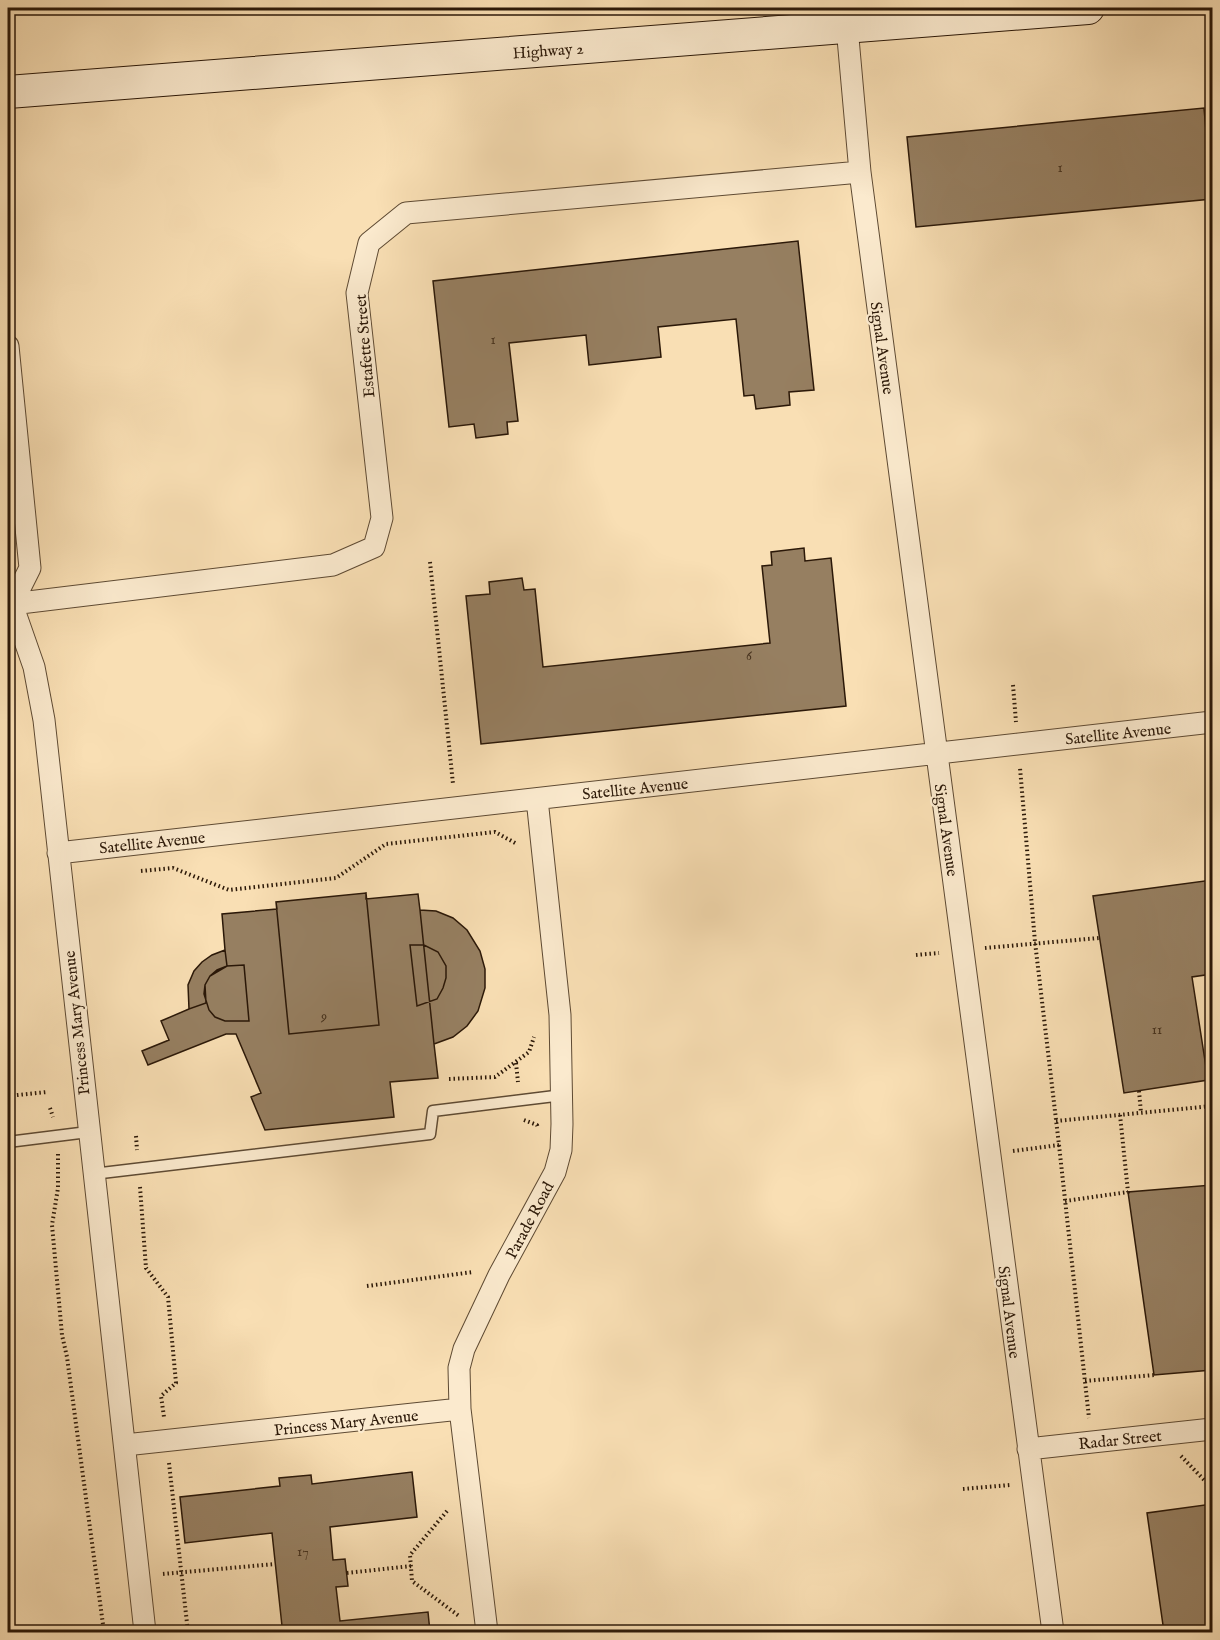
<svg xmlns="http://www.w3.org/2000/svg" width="1220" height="1640" font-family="'IM FELL English',serif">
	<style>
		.building { fill: #967f61; stroke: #2b1808; stroke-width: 1.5 }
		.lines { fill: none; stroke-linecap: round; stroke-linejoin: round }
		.service-casing { stroke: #5e4a33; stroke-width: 13 }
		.minor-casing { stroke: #5e4a33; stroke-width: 23 }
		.secondary-casing { stroke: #2b1808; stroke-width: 34 }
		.path { stroke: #2b1808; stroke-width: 4; stroke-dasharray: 1.5 3; stroke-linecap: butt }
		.service { stroke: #fbeace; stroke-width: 10 }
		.minor { stroke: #fbeace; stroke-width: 21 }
		.secondary { stroke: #fbeace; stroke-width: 32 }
		.labels { text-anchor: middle; stroke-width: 4.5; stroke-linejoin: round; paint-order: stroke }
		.number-label { font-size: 14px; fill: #46321e }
		.street-label { font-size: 16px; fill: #2b1808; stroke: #fbeace }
	</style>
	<rect width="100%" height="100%" fill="#f9dfb4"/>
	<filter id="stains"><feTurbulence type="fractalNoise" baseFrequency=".00333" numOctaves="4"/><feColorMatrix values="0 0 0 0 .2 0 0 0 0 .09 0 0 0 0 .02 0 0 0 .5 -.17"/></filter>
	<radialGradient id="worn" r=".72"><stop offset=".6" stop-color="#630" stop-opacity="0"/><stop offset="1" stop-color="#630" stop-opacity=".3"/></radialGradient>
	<!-- building -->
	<path class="building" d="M1204,108L1212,199L916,227L907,137Z
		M798,241L814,390L789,392L790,405L756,409L754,395L744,396L736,319L658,327L661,357L589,365L586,335L509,343L518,421L507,422L508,434L476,438L474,424L449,427L433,281Z
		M804,548L805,561L831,558L846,706L481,744L466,596L490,594L489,582L522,578L524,590L535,589L543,667L770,643L762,566L772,565L771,552Z
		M1212,880V974L1192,977L1208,1080L1124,1093L1093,896Z
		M366,893V899L418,894L420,910L436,911L453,918L467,930L480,951L485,969V988L478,1011L467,1026L453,1037L434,1044L438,1078L390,1082L394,1117L265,1130L251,1097L261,1093L236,1034H226L148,1065L142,1051L169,1040L161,1021L189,1009L188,985L194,971L202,962L212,955L225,950L222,914L277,909L276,902Z
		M366,893L379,1025L289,1034L276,902Z
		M420,910L436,911L453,918L467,930L480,951L485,969V988L478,1011L467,1026L453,1037L434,1044Z
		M410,945H424L438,952L446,966V978L443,988L437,999L417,1006Z
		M225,950L227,966L210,976L205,985L206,1003L189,1009L188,985L194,971L202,962L212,955Z
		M244,965L249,1021H225L215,1017L209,1010L204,994L205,985L210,976L217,970L227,966Z
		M1212,1185V1370L1154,1375L1128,1192Z
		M8,1374L13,1425H8Z
		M412,1472L417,1517L330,1527L333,1560L345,1559L348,1586L336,1587L340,1621L428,1612L430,1632H227L282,1626L272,1533L185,1543L180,1497L280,1486L279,1478L311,1475L312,1484Z
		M1212,1504V1632H1164L1147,1513Z"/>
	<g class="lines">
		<defs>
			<path id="service" d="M8,1142L88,1132
				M93,1174L430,1134L433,1111L563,1095"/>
			<path id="minor" d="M847,27L860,172L1053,1632
				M8,346L30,568L12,604
				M8,601L12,604L34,667L44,720L145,1632
				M12,604L333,565L374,547L382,518L357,293L369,243L406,213L860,172
				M58,853L1212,722
				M125,1445L460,1409
				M1028,1449L1212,1429
				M487,1632L460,1409L459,1368L464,1349L499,1275L555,1172L561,1150L562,1124L560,1015L537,799"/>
			<path id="secondary" d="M8,92L1088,8"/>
		</defs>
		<!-- service casing -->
		<use href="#service" class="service-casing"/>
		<!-- minor casing -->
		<use href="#minor" class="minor-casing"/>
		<!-- secondary casing -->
		<use href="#secondary" class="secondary-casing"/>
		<!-- path -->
		<path class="path" d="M430,562L453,784
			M1013,685L1016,722
			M141,871L173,868L229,890L336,878L386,844L495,832L517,844
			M985,948L1099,938
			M916,955L939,953
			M516,1063L518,1082
			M449,1079L495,1077L529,1052L534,1037
			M1139,1091L1141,1113
			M8,1096L47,1092
			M50,1108L53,1117
			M524,1120L537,1125L538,1128
			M1056,1121L1212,1106
			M136,1136L137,1150
			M1059,1145L1089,1418
			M1013,1151L1059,1145L1035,942L1020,768
			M58,1154V1188L52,1225L62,1335L67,1357L104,1632
			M140,1187L146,1268L168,1297L176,1383L161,1396L164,1417
			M1065,1201L1128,1192L1120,1115
			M367,1286L473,1272
			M1085,1381L1154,1375
			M1181,1456L1209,1485H1212
			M169,1463L188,1632
			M963,1489L1010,1485
			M447,1511L410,1555L412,1581L459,1616
			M347,1573L411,1566
			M163,1574L275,1564"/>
		<!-- service -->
		<use href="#service" class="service"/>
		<!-- minor -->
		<use href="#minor" class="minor"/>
		<!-- secondary -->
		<use href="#secondary" class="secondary"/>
	</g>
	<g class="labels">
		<!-- number labels -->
		<g class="number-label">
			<text x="1060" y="172">1</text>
			<text x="493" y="344">1</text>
			<text x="749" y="660">6</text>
			<text x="324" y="1021">9</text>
			<text x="1157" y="1034">11</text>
			<text x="303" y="1556">17</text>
		</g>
		<!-- street labels -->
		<g class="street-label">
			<text transform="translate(548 50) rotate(-4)" y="6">Highway 2</text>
			<text transform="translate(364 346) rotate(-95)" y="6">Estafette Street</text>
			<text transform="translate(883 348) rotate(82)" y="6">Signal Avenue</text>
			<text transform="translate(1118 733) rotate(-6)" y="6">Satellite Avenue</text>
			<text transform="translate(635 788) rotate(-6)" y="6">Satellite Avenue</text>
			<text transform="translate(947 830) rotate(82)" y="6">Signal Avenue</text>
			<text transform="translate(152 842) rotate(-6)" y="6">Satellite Avenue</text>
			<text transform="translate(76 1023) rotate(-96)" y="6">Princess Mary Avenue</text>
			<text transform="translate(529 1220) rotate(-62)" y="6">Parade Road</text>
			<text transform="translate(1010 1312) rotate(83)" y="6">Signal Avenue</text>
			<text transform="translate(346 1422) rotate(-6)" y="6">Princess Mary Avenue</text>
			<text transform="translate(1120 1439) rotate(-6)" y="6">Radar Street</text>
		</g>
	</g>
	<!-- margin -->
	<rect width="1220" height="1640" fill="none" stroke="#f9dfb4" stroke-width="30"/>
	<rect x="9" y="9" width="1202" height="1622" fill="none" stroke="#2b1808" stroke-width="3"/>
	<rect x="15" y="15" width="1190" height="1610" fill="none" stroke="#2b1808" stroke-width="1.5"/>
	<rect width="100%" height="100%" filter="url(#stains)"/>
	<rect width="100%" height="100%" fill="url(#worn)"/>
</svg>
